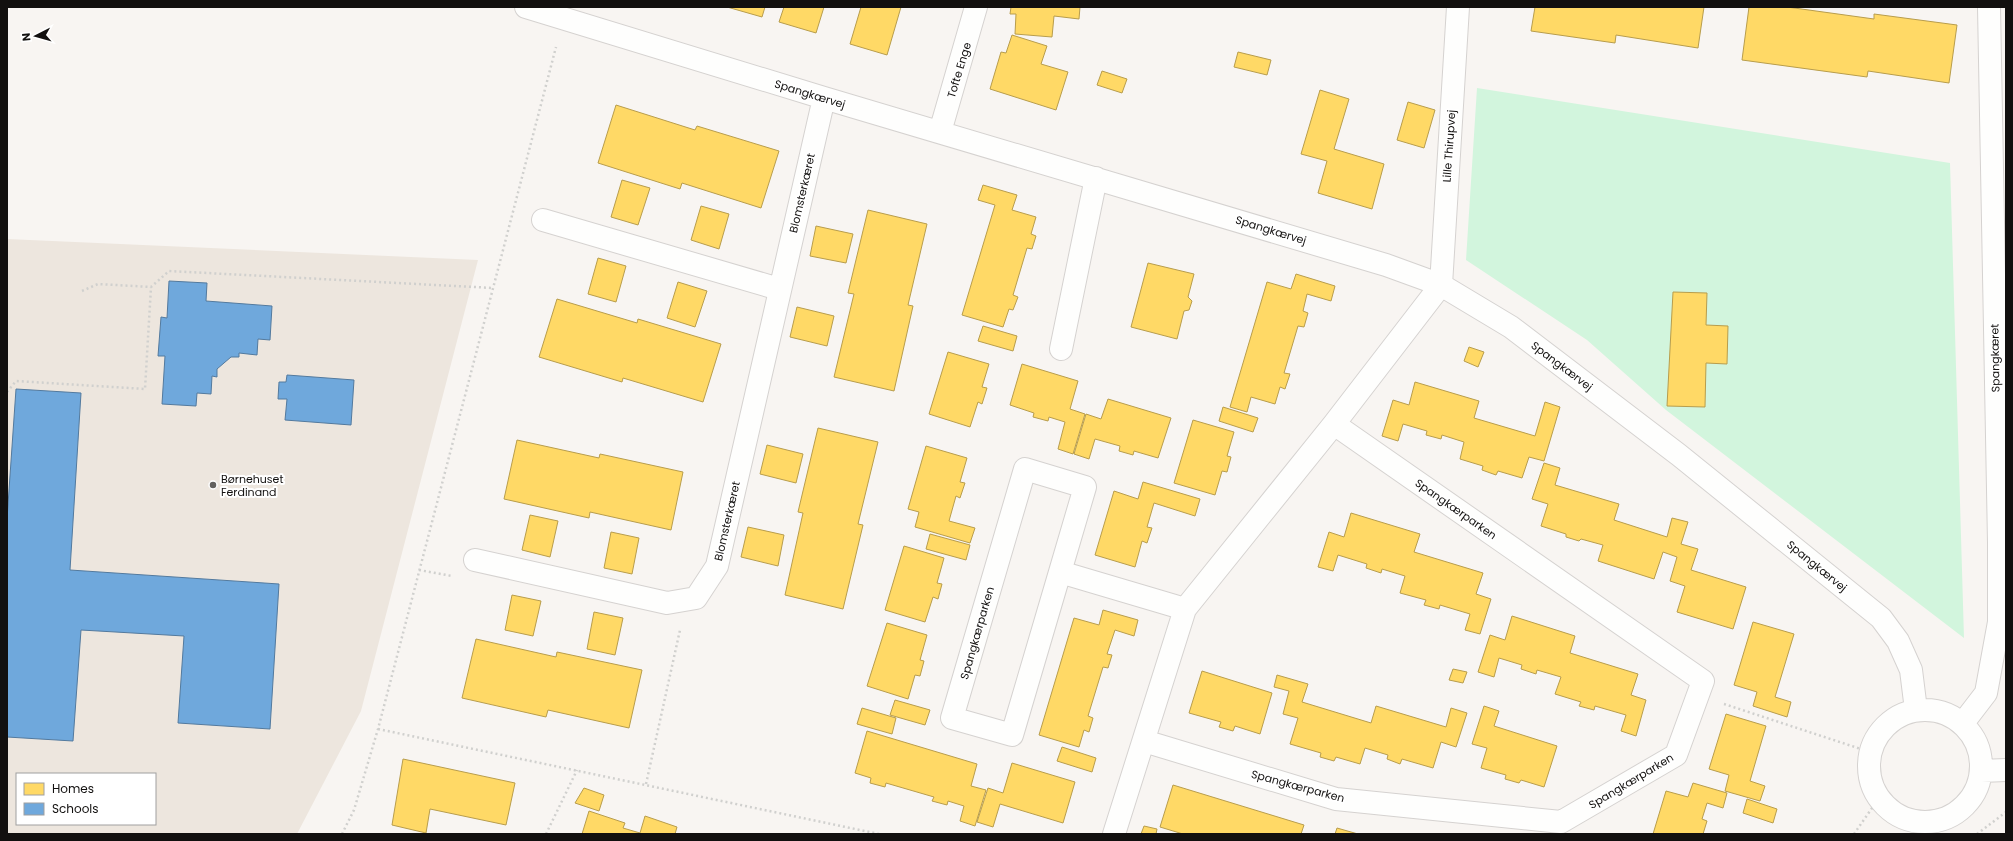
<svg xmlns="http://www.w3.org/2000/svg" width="2013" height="841" font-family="Poppins,sans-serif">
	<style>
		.built { fill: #ede6de; fill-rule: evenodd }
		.green { fill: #d2f5dd }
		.homes { fill: #ffd966; stroke: #b89d4c }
		.schools { fill: #6fa8dc; stroke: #537a9e }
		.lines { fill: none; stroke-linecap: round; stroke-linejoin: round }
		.minor-casing { stroke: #d5d2d0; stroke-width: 24 }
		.path { stroke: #d0d0ce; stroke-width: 2.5; stroke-dasharray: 2 3; stroke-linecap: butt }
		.minor { stroke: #fefefd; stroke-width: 22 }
		.poi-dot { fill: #62605e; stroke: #fff; stroke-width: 1.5 }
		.labels { text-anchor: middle; stroke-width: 4; stroke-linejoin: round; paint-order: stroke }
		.street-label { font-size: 11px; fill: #12100f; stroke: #fff }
		.poi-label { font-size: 11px; fill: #12100f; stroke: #fff; text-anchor: start }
	</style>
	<rect width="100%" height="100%" fill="#f8f5f2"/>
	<!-- built -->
	<path class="built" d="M7,239L478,260L361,711L297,834H7ZM17,774H155V824H17Z"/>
	<!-- green -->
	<path class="green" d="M1477,88L1950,163L1964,638L1666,410L1587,340L1466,260Z"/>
	<!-- homes -->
	<path class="homes" d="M727,7H765L762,17Z
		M784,7H824L816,33L779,22Z
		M861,7H901L887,55L850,44Z
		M1011,7H1080L1079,19L1054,16L1052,37L1015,34L1016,14H1010Z
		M1535,7H1704L1698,48L1616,35L1615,43L1531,31Z
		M1749,7H1787L1874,19V14L1957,25L1949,83L1868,71L1867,77L1742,60Z
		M1012,35L1047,46L1041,64L1068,72L1056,110L990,89L1001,52L1006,53Z
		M1238,52L1271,60L1267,75L1234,67Z
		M1102,71L1127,79L1122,93L1097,85Z
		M1320,90L1349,99L1334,149L1384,164L1372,209L1318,193L1327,161L1301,154Z
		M1408,102L1435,110L1424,148L1397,140Z
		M616,105L695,130L697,126L779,151L761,208L682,183L680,189L598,163Z
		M622,180L650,188L638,225L611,217Z
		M983,185L1017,195L1012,210L1036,217L1031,234L1036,236L1032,249L1027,248L1013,295L1018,297L1013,310L1009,309L1003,327L962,315L995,205L978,200Z
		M701,206L729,214L719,249L691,240Z
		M868,210L927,224L908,305L913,306L894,391L834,377L854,294L848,293Z
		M816,226L853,234L846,263L810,256Z
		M598,258L626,266L616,302L588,294Z
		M1148,263L1194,274L1188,297L1192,301L1189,310L1184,311L1177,339L1131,327Z
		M1296,274L1335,286L1331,301L1307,294L1303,311L1308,313L1304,327L1298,326L1284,373L1290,374L1285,389L1280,387L1275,404L1251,397L1247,412L1230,407L1267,282L1291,289Z
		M678,282L707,291L695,327L667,318Z
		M1673,292L1707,293L1706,325L1728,326L1727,364L1706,363L1705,407L1667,406Z
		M557,299L637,323L638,319L721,344L703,402L623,378L622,382L539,357Z
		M797,307L834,316L827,346L790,337Z
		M983,326L1017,336L1013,351L978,341Z
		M1469,347L1484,352L1478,367L1464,361Z
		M948,352L989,364L982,387L987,388L982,404L978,402L970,427L929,414Z
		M1022,364L1078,381L1070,409L1085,414L1073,454L1058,449L1065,422L1049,417L1048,421L1033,417L1034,413L1010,405Z
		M1415,382L1479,401L1474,418L1535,436L1545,402L1560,407L1544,461L1529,457L1522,478L1498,471L1496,475L1482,470L1483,466L1460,459L1464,442L1442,435L1441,439L1426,435L1427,431L1403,424L1398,441L1382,436L1393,400L1409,405Z
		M1108,399L1171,418L1158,458L1134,451L1133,455L1119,451L1120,446L1095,439L1089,459L1074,454L1086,414L1101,419Z
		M1223,407L1258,418L1253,432L1219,421Z
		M1193,420L1234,432L1227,456L1231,457L1227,472L1222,471L1215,495L1174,483Z
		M818,428L878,442L858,524L863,525L843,609L785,595L803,513L798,512Z
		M517,440L599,458L600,454L683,472L671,530L590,512L589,518L504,499Z
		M767,445L803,454L796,483L760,474Z
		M926,446L967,458L960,482L965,483L960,498L956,496L949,521L975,528L970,543L915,527L919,512L908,509Z
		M1544,463L1560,468L1555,485L1619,504L1614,520L1667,537L1672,518L1688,522L1681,544L1698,549L1691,570L1746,587L1733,629L1677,612L1685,586L1670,581L1677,557L1663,552L1654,579L1598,561L1603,545L1581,539L1579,541L1566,537V534L1541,526L1548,504L1532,499Z
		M1143,482L1200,499L1195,516L1154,503L1147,527L1152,528L1147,543L1142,541L1135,567L1095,555L1114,491L1138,499Z
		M1351,513L1420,534L1414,552L1483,573L1476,594L1491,599L1480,634L1465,630L1470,614L1440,605L1439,609L1424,605L1426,600L1400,593L1405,576L1382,569L1381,573L1366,568L1367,564L1338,555L1333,571L1318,567L1329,532L1344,537Z
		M530,515L558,521L550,557L522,550Z
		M748,527L784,535L778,566L741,557Z
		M611,532L639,538L632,574L604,568Z
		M930,534L970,545L966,560L926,549Z
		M904,546L944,558L937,583L942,584L938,599L933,597L925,622L885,610Z
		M512,595L541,601L533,636L505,630Z
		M1103,610L1138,620L1134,636L1115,630L1107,654L1112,655L1108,668L1103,667L1088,716L1093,718L1089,732L1084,730L1079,747L1039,735L1074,618L1099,625Z
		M594,612L623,618L615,655L587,649Z
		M1512,616L1575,636L1570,653L1638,674L1631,695L1646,700L1636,736L1621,731L1626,715L1595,706L1594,710L1579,706L1581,702L1555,694L1561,677L1537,670L1536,674L1521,669L1522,665L1499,658L1494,677L1478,672L1490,635L1505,640Z
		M1753,622L1794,634L1775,697L1791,702L1787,717L1753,706L1757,692L1734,685Z
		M887,623L927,635L920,660L924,661L920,676L915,675L908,699L867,686Z
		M476,639L556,657L557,652L642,670L629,728L548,710L546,717L462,698Z
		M1453,669L1467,672L1463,683L1449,680Z
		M1202,671L1272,693L1260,734L1235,726L1233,731L1219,727L1221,722L1189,713Z
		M1277,675L1308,684L1302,702L1371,723L1376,706L1446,727L1451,708L1467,713L1456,747L1441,742L1433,768L1402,759L1400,764L1387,759L1388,755L1365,748L1360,764L1336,757L1334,761L1320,757L1321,753L1290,744L1298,718L1283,714L1289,691L1274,687Z
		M895,700L930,710L925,725L890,715Z
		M1484,706L1499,711L1494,726L1557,746L1544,787L1521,780L1519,783L1505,779L1506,775L1481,768L1487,748L1472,744Z
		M862,708L896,718L892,734L857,724Z
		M1726,714L1766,726L1750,781L1765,786L1760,801L1725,791L1729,775L1709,769Z
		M867,731L977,764L971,786L986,790L975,826L960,821L964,806L948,801L947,805L932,801L934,797L886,783L885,787L870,783L871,778L855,773Z
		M1062,747L1096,758L1092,772L1057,761Z
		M403,759L515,783L506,825L430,809L426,833L392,825Z
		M1012,763L1075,782L1063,823L1000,804L993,827L977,822L988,788L1003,793Z
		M1693,783L1727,793L1723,808L1707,803L1702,819L1707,821L1703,834H1653L1666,791L1688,797Z
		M1173,785L1304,825L1301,834H1183L1160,827Z
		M584,788L604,795L599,811L575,803Z
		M1747,799L1777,809L1773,823L1743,813Z
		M589,811L625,823L623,828L640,833L645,816L677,827L675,834H582Z
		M1144,826L1157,829L1156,834H1141Z
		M1337,828L1358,834H1335Z"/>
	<!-- schools -->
	<path class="schools" d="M169,281L207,283L206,301L272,306L270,340L258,339L257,355L239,353V357H231L217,369V377L212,376L211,394L197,393L196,406L162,404L165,356H158L161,317L167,318Z
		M287,375L354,380L351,425L285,420L287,399H278L279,382H286Z
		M16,389L81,393L70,570L279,584L270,729L178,723L184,636L81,630L73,741L7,737V519Z"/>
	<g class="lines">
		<defs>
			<path id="minor" d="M526,7L824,98L1386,265L1441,285L1511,327L1679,455L1881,618L1898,641L1911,670L1916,710
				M940,132L976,7
				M543,220L779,289
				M1061,349L1096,178
				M475,560L667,603L696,598L717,566L824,98
				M1060,572L1085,487L1025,469L952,718L1012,735L1060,572L1185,609
				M1869 766a56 56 0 1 1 112 0a56 56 0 1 1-112 0Z
				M1963,723L1986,693L1999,622V543L1989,7
				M1144,741L1336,799L1561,822L1676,755L1703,681L1334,424
				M1981,771L2006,770
				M1114,834L1185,609L1334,424L1441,285L1458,7"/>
		</defs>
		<!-- minor casing -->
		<use href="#minor" class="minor-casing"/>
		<!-- path -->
		<path class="path" d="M82,291L98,284L151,287L169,271L493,288
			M7,392L16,381L145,389L151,287
			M419,570L452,576
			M1724,704L1870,752
			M378,729L879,834
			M646,784L680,630
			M342,834L354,810L378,729L556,47
			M546,834L577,770
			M1854,834L1879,798
			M1977,834L2006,812"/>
		<!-- minor -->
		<use href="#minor" class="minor"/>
	</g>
	<!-- markers -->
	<circle class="poi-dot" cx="213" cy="485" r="4"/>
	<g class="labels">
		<!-- street labels -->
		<g class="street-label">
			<text transform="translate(959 70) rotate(-73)" y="4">Tofte Enge</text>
			<text transform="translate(810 94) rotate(17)" y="4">Spangkærvej</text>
			<text transform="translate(1449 146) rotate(-86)" y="4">Lille Thirupvej</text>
			<text transform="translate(802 193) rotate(-77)" y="4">Blomsterkæret</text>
			<text transform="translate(1271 230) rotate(17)" y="4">Spangkærvej</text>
			<text transform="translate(1995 358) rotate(-91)" y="4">Spangkæret</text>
			<text transform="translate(1562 366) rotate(37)" y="4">Spangkærvej</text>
			<text transform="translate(1456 509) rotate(35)" y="4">Spangkærparken</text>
			<text transform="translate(727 521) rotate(-77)" y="4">Blomsterkæret</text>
			<text transform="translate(1817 566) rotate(39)" y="4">Spangkærvej</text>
			<text transform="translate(977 633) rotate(-74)" y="4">Spangkærparken</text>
			<text transform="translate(1631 781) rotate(-31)" y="4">Spangkærparken</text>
			<text transform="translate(1298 786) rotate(15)" y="4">Spangkærparken</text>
		</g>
		<!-- poi labels -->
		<g class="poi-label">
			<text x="221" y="483">Børnehuset<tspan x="221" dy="13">Ferdinand</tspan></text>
		</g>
	</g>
	<!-- border -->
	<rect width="2013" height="841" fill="none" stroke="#12100f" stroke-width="16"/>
	<!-- legend -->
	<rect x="16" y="773" width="140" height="52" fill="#ffffff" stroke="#a09f9f"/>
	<rect x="24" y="783" width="20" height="12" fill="#ffd966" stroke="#a09f9f"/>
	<text x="52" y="793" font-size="12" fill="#12100f">Homes</text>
	<rect x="24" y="803" width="20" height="12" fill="#6fa8dc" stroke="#a09f9f"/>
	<text x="52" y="813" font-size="12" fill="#12100f">Schools</text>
	<!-- north arrow -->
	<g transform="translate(36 36) rotate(264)" stroke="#ffffff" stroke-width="3" paint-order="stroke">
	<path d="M0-3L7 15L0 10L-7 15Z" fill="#12100f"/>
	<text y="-6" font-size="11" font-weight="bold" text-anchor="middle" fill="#12100f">N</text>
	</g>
</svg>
